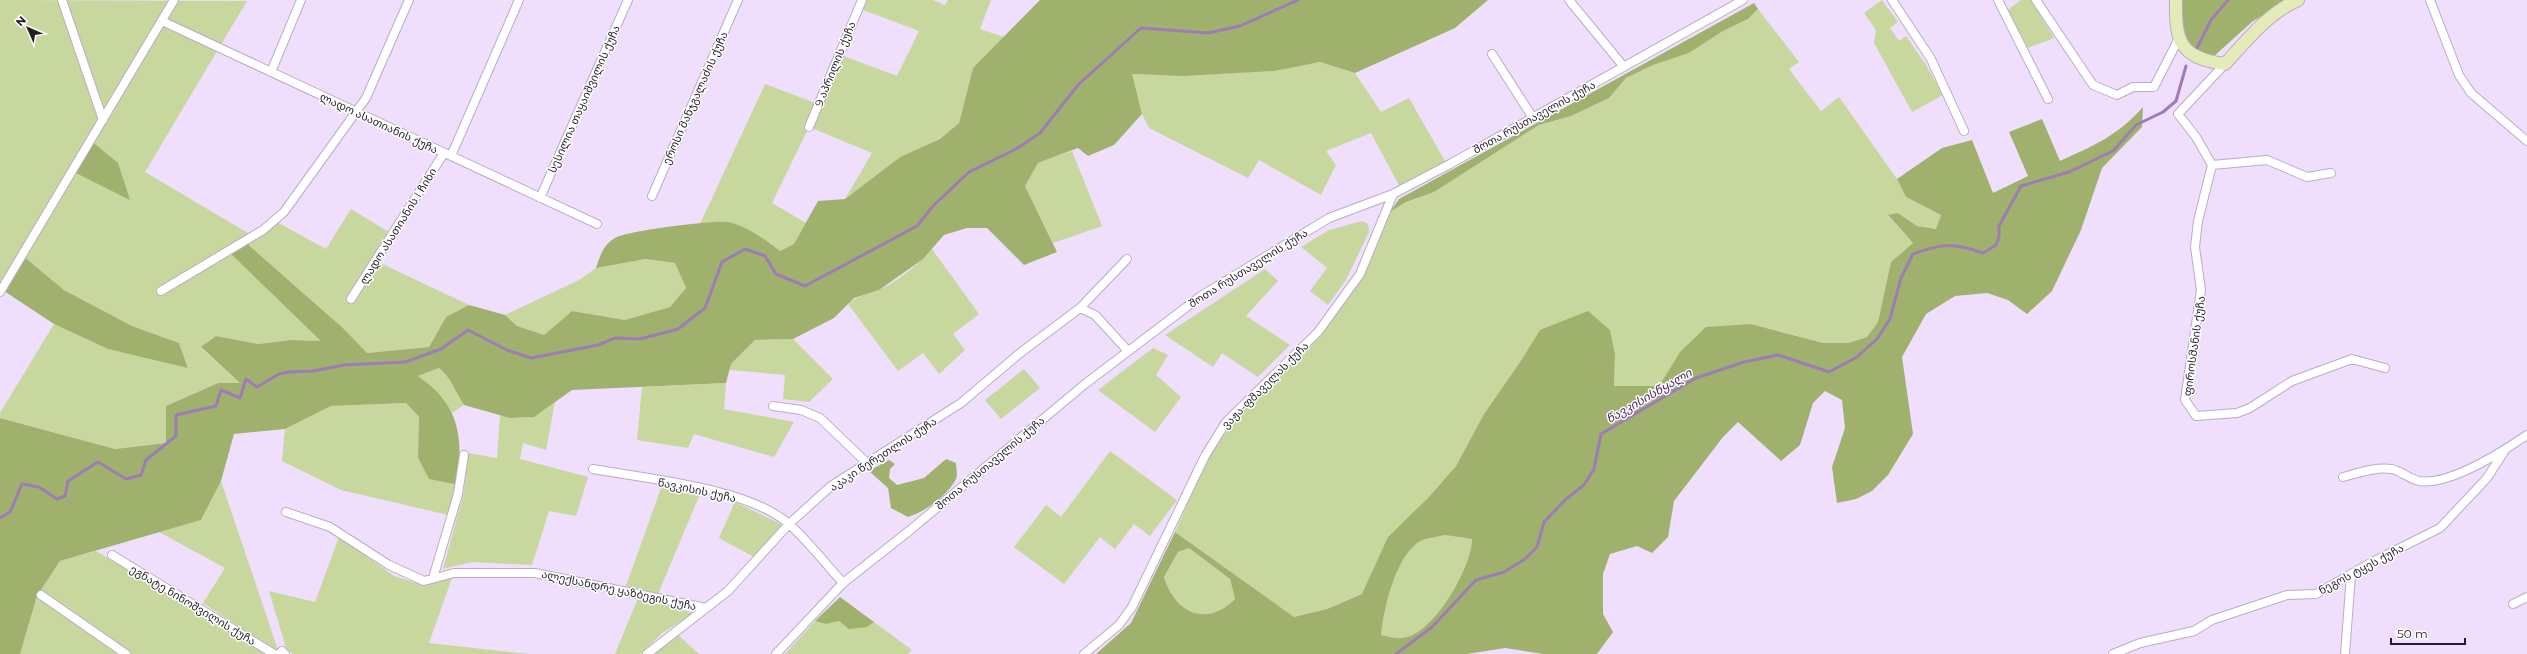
<svg xmlns="http://www.w3.org/2000/svg" width="2527" height="654" font-family="Montserrat,'Noto Sans Georgian',sans-serif">
	<style>
		.green { fill: #c7d79e }
		.forest { fill: #a0b16e; fill-rule: evenodd }
		.lines { fill: none; stroke-linecap: round; stroke-linejoin: round }
		.stream { stroke: #9e7cb5; stroke-width: 3 }
		.street-casing { stroke: #bcabc8; stroke-width: 10 }
		.secondary-casing { stroke: #bcabc8; stroke-width: 14 }
		.street { stroke: #fff; stroke-width: 8 }
		.secondary { stroke: #e3ecb8; stroke-width: 12 }
		.labels { text-anchor: middle; stroke-width: 3; stroke-linejoin: round; paint-order: stroke }
		.street-label { font-size: 11px; fill: #251e2a; stroke: #fff }
		.water-label { font-size: 12px; font-style: italic; fill: #51246b; stroke: #fff }
	</style>
	<rect width="100%" height="100%" fill="#f0defd"/>
	<!-- green -->
	<path class="green" d="M0,0L247,1L145,172L253,236L275,221L326,249L351,209L392,234L376,261L469,305L446,317L429,347L367,353L344,329L244,241L229,251L322,341L291,340L258,344L216,336L201,348L240,383H218L166,406V443L115,449L0,418V413L54,324L108,349L188,367L179,343L132,326L64,290L22,255L0,292Z
		M862,0H933L945,5L948,0H991L980,29L1004,37L973,68L959,123L940,139L900,157L845,199L872,153L809,127L772,203L806,223L794,244L780,251L769,242L700,224L765,84L818,104L838,54L897,76L919,31L858,8Z
		M1882,0L1898,22L1890,28L1899,41L1906,36L1926,65L1943,95L1912,112L1874,43L1876,30L1864,13Z
		M2021,0H2031L2054,38L2028,48L2008,10Z
		M1758,9L1799,62L1789,69L1821,111L1839,97L1897,179L1906,197L1941,215L1937,229L1917,226L1898,213L1888,216L1913,243L1891,262L1878,322L1867,337L1848,343H1823L1751,324L1680,352L1659,386H1614L1615,355L1540,330L1520,362L1484,414L1456,466L1428,498L1362,594L1327,609L1294,617L1175,532L1207,460L1238,415L1312,345L1362,279L1390,212L1406,202L1434,192L1539,125L1571,116L1609,98L1626,78L1653,65L1689,53L1723,31L1748,19Z
		M1320,62L1355,73L1381,112L1409,98L1445,161L1400,187L1371,133L1326,151L1336,165L1321,195L1259,160L1248,178L1149,128L1142,114L1131,74C1195,77 1258,74 1320,62Z
		M1072,151L1102,226L1053,243L1025,186L1038,163Z
		M1362,221L1368,224L1369,232L1346,280L1328,305L1310,291L1327,268L1301,247L1329,230Z
		M932,249L979,314L953,334L965,350L939,374L923,353L898,371L848,304C857,295 867,295 878,290C895,284 921,262 932,249Z
		M646,259L675,263L686,288L670,307L625,320L572,311L544,335L517,326L505,315L579,280L596,268Z
		M1265,269L1278,281L1246,316L1290,345L1258,377L1222,353L1213,367L1165,335Z
		M793,339L833,379L809,402L783,399L785,375L730,370L731,364L755,340Z
		M1153,348L1168,355L1156,375L1181,397L1155,432L1098,390Z
		M439,368C450,376 456,393 464,405L452,413L432,387L417,376Z
		M1024,369L1040,388L1001,419L985,400Z
		M726,383L724,409L794,422L774,457L694,434L688,448L637,440L642,387Z
		M555,402L546,450L523,443L520,459L588,477L576,516L549,511L532,565L472,562L443,569L464,492L468,453L497,458L500,415C527,422 534,417 555,402Z
		M406,403L419,417L418,458L429,479L455,484L448,515L341,490L282,461L285,429L331,406Z
		M1110,451L1177,500L1150,536L1134,524L1115,549L1100,537L1064,584L1014,547L1046,505L1061,517Z
		M221,481L278,650L275,651L203,603L225,568L159,532L201,520Z
		M661,488L700,494L658,594L626,586Z
		M735,502L783,525L754,557L719,538Z
		M1445,535L1472,539C1472,567 1433,636 1402,638C1395,639 1387,636 1380,635C1386,606 1391,564 1416,543C1422,538 1437,537 1445,535Z
		M339,537L394,576L423,585L452,578L429,643L529,654H293L286,648L269,591L315,602Z
		M1189,548L1230,579L1235,599C1205,628 1175,614 1164,577L1178,552Z
		M96,551L268,654H131L126,651L124,654H20L37,596L60,561Z
		M638,598L694,613L662,633L641,654H615Z
		M815,621L826,624L839,621L867,627L874,622L912,650L908,654H785Z
		M678,635L699,654H655Z"/>
	<!-- forest -->
	<path class="forest" d="M1040,0H1488L1455,28L1355,73L1320,62L1274,71L1184,76L1132,74L1142,114L1114,145L1088,156L1078,148L1038,163L1025,186L1057,252L1024,265L987,228H967L944,235L923,259L879,290L854,298L834,318L793,339L755,340L731,364L726,383L572,390L534,417L510,418L464,405C456,393 450,376 439,368L418,376C422,380 428,383 432,387C464,417 460,446 459,485L429,479L418,458L419,417L406,403L331,406L285,429L234,434L221,481L201,520L60,561L37,596L20,654H0V418L115,449L166,443V406L218,383H240L201,347L216,336L258,344L291,340L321,341L228,251L244,241L344,329L367,353L429,347L446,317L469,305L505,315L517,326L544,335L572,311L625,320L670,307L686,288L675,263L646,259L596,268C600,256 603,245 615,238C626,231 713,220 727,222C743,224 768,241 780,251L794,244L818,201L845,199L900,157L940,139L959,123L973,68Z
		M2180,0H2285V3L2253,21L2213,57L2201,58L2181,35Z
		M1754,3L1758,9L1748,19L1723,31L1689,53L1653,65L1626,78L1609,98L1571,116L1539,125L1434,192L1406,202L1390,212L1399,199Z
		M2143,107L2142,127L2102,168L2081,230L2052,291L2027,314L2008,300L1987,293L1955,296L1926,314L1902,357L1913,434L1888,475L1872,491L1856,499L1837,503L1832,467L1845,428L1842,400L1825,391L1813,403L1800,445L1781,461L1738,422L1723,437L1674,501L1668,537L1652,553L1637,546L1610,554L1603,574V614L1613,632L1597,654H1543L1505,648L1467,654H1096L1131,623L1175,532L1294,617L1327,609L1362,594L1388,537L1428,498L1456,466L1484,414L1520,362L1540,330L1588,311L1610,330L1615,355L1614,386H1659L1680,352L1706,327L1751,324L1823,343H1848L1867,337L1878,322L1891,262L1913,243L1888,215L1898,213L1917,226L1936,229L1941,215L1906,197L1897,179L1942,148L1972,140L1993,193L2028,176L2009,132L2042,119L2060,161C2095,145 2117,136 2143,107ZM1445,535L1472,539C1472,567 1433,636 1402,638C1396,639 1387,636 1381,635C1384,608 1394,562 1416,544C1422,538 1437,537 1445,535ZM1189,548L1230,579L1235,599C1206,628 1175,613 1164,577L1178,552Z
		M90,140L118,163L130,200L72,171Z
		M22,255L64,290L132,326L179,343L188,368L108,349L54,324L1,289Z
		M946,459L956,463C956,468 958,475 956,479C947,496 926,511 908,517L891,508L888,488L869,471L889,460L895,464L890,469L889,478L897,485L924,478Z
		M840,597L874,622L867,627L849,629L839,621L826,624L815,621Z"/>
	<g class="lines">
		<!-- stream -->
		<path class="stream" d="M2196,50L2211,20L2228,0
			M0,518L10,512L22,484L39,487L57,499L65,496L68,481L98,462L126,479L141,475L146,460L176,436V415L216,406L221,390L240,398L246,379L257,387L279,374L289,372L313,371L344,365L405,362L441,349L468,330L507,350L531,358L598,345L615,338L640,339L678,329L705,308L722,262L745,249L765,256L776,274L805,286L917,226L933,206L969,172L1016,149L1040,133L1078,85L1141,28L1208,33L1240,26L1298,0
			M1396,654L1432,627L1476,580L1504,572L1525,559L1537,547L1544,522L1565,500L1584,485L1594,469L1601,434L1696,378L1744,362L1778,355L1829,372L1857,357L1877,339L1890,319L1901,278L1913,254C1943,243 1953,243 1983,253L1996,245L1999,237V226L2021,186L2069,172L2113,151L2136,125L2163,112L2176,101L2186,66"/>
		<defs>
			<path id="street" d="M62,0L103,120
				M1569,0L1624,67
				M1892,0L1931,59L1964,131
				M1998,0L2048,99
				M2036,0L2093,85L2117,95L2133,87H2154L2179,38
				M2430,0L2459,75L2471,93L2527,141
				M162,21L597,224
				M1492,54L1533,118
				M2225,64L2178,114L2196,137L2212,165L2198,221L2195,247L2201,290L2185,400L2196,416L2237,413L2250,408L2292,381L2352,359L2385,368
				M271,72L301,0
				M809,127L862,0
				M451,156L519,0
				M2212,165L2267,160L2307,177L2331,173
				M652,196L738,0
				M540,198L628,0
				M161,291L263,230L284,212L366,98L409,0
				M0,292L174,0
				M351,299L444,153
				M1080,308L1095,315L1128,351
				M773,406L801,410L820,418L867,463
				M593,469C648,479 748,488 789,524C809,542 825,563 843,583
				M2343,477C2358,473 2375,467 2391,469C2400,470 2409,479 2419,481C2450,486 2502,452 2527,435
				M286,512L330,527L389,565L424,581L454,573H535L706,608
				M112,555L274,654
				M433,578L458,494L464,455
				M41,595L126,654
				M2513,604L2527,597
				M279,654L282,651L285,654
				M647,654L728,591L789,524L831,486L961,403L1020,353L1080,308L1127,259
				M776,654L843,583L909,531L1085,384L1201,296L1329,218L1393,194L1450,164L1743,0
				M1084,654L1119,625L1132,607L1205,456L1226,422L1318,332L1360,274L1393,194
				M2113,654L2140,643L2194,631L2212,620L2287,595L2316,594L2374,561L2440,528L2487,478L2505,450
				M2345,654L2351,575"/>
			<path id="secondary" d="M2176,0C2175,43 2181,58 2225,64C2247,40 2268,13 2298,0"/>
		</defs>
		<!-- street casing -->
		<use href="#street" class="street-casing"/>
		<!-- secondary casing -->
		<use href="#secondary" class="secondary-casing"/>
		<!-- street -->
		<use href="#street" class="street"/>
		<!-- secondary -->
		<use href="#secondary" class="secondary"/>
	</g>
	<g class="labels">
		<!-- street labels -->
		<g class="street-label">
			<text transform="translate(835 64) rotate(-68)" y="4">9 აპრილის ქუჩა</text>
			<text transform="translate(695 98) rotate(-66)" y="4">ეროსი მანჯგალაძის ქუჩა</text>
			<text transform="translate(584 99) rotate(-66)" y="4">სესილია თაყაიშვილის ქუჩა</text>
			<text transform="translate(1534 117) rotate(-29)" y="4">შოთა რუსთაველის ქუჩა</text>
			<text transform="translate(379 123) rotate(25)" y="4">ლადო ასათიანის ქუჩა</text>
			<text transform="translate(398 226) rotate(-58)" y="4">ლადო ასათიანის I ჩიხი</text>
			<text transform="translate(1248 268) rotate(-32)" y="4">შოთა რუსთაველის ქუჩა</text>
			<text transform="translate(2194 346) rotate(-82)" y="4">ფიროსმანის ქუჩა</text>
			<text transform="translate(1265 385) rotate(-45)" y="4">ვაჟა-ფშაველას ქუჩა</text>
			<text transform="translate(883 454) rotate(-33)" y="4">აკაკი წერეთლის ქუჩა</text>
			<text transform="translate(990 463) rotate(-40)" y="4">შოთა რუსთაველის ქუჩა</text>
			<text transform="translate(697 490) rotate(12)" y="4">წავკისის ქუჩა</text>
			<text transform="translate(2361 569) rotate(-28)" y="4">ნეგოს ტყეს ქუჩა</text>
			<text transform="translate(619 590) rotate(12)" y="4">ალექსანდრე ყაზბეგის ქუჩა</text>
			<text transform="translate(193 605) rotate(31)" y="4">ეგნატე ნინოშვილის ქუჩა</text>
		</g>
		<!-- water labels -->
		<g class="water-label">
			<text transform="translate(1649 396) rotate(-30)" y="4">წავკისისწყალი</text>
		</g>
	</g>
	<!-- north arrow -->
	<g transform="translate(28 28) rotate(315)" stroke="#ffffff" stroke-width="3" paint-order="stroke">
	<path d="M0-3L7 15L0 10L-7 15Z" fill="#251e2a"/>
	<text y="-6" font-size="11" font-weight="bold" text-anchor="middle" fill="#251e2a">N</text>
	</g>
	<!-- scale -->
	<path d="M2391 638v6h74v-6" fill="none" stroke="#251e2a" stroke-width="2"/>
	<text x="2397" y="638" font-size="12" fill="#251e2a" stroke="#ffffff" stroke-width="3" paint-order="stroke">50 m</text>
</svg>
